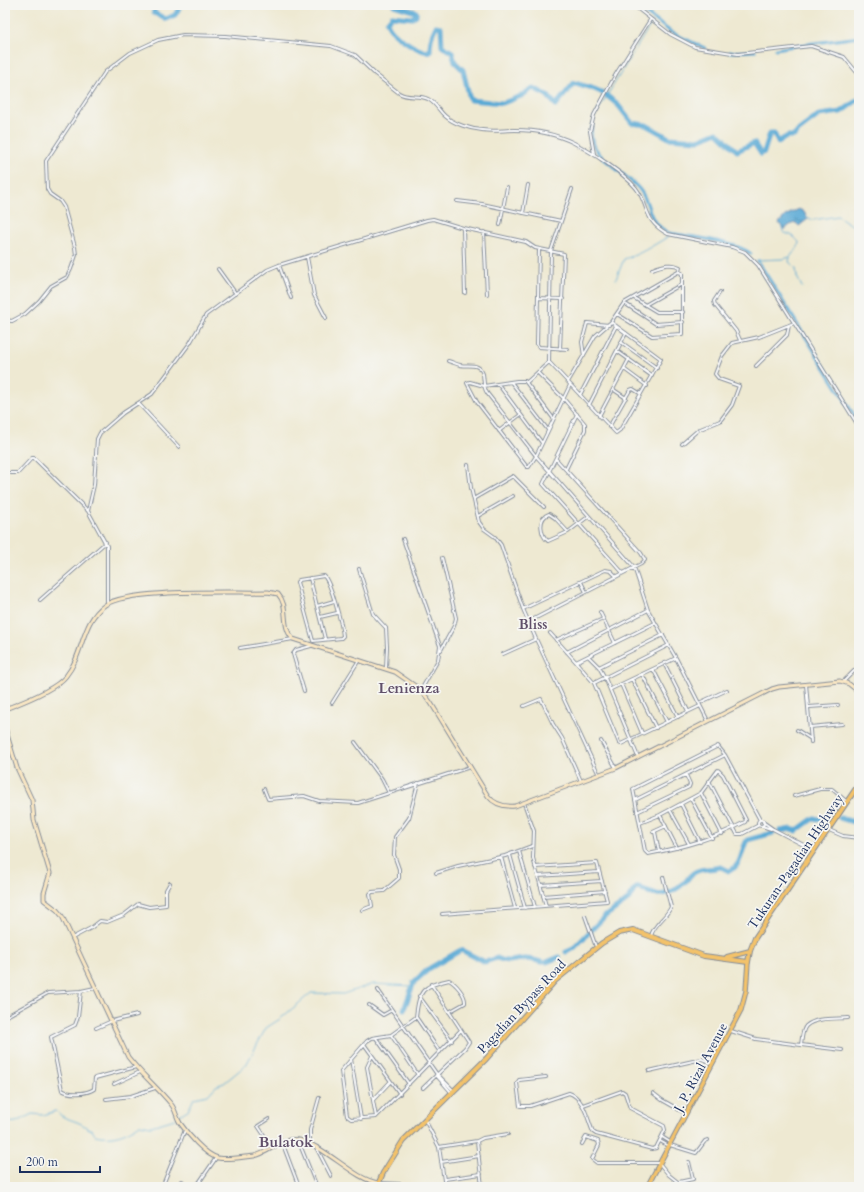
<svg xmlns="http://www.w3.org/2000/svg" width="864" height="1192" font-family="Cardo,serif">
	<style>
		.water { fill: url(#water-ripples); stroke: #3b6c9a }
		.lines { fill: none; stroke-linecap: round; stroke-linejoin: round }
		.stream { stroke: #5baad5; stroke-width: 1 }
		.canal { stroke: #5baad5; stroke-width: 3 }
		.river { stroke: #5baad5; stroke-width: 5 }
		.street-casing { stroke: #848c98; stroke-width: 4 }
		.secondary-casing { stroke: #848c98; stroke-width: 5 }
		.primary-casing { stroke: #848c98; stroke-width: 5.5 }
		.highway-casing { stroke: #848c98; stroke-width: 6 }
		.street { stroke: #fff; stroke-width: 2 }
		.secondary { stroke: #fae7c3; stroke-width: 3 }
		.primary { stroke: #f3c26a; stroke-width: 3.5 }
		.highway { stroke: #f3c26a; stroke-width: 4 }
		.labels { text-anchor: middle; stroke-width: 3.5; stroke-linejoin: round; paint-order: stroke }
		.street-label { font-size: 13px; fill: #1b2f5e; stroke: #f6f6f2 }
		.neighbourhood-label { font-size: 14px; font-weight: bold; fill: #61506a; stroke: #f6f6f2 }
		.quarter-label { font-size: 15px; font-weight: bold; fill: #61506a; stroke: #f6f6f2 }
	</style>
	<defs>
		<pattern id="water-ripples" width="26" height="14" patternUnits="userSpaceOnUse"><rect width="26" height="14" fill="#5baad5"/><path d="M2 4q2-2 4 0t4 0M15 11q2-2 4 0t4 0" fill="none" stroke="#4a8bb0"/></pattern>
	</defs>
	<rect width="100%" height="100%" fill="#f6f6f2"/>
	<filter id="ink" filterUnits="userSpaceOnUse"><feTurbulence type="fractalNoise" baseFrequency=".025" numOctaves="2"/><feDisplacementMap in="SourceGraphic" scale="8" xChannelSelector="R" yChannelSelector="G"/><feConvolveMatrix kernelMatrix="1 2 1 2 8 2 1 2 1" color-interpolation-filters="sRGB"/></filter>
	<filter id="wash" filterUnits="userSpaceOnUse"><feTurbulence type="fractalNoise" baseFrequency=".012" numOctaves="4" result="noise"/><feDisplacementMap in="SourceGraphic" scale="16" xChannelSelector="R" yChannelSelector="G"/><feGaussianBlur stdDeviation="0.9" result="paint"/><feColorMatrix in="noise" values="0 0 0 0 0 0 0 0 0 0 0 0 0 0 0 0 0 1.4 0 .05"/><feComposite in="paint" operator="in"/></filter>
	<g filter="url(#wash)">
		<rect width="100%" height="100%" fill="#eee9d2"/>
		<!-- water -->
		<path class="water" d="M799,209L804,212L808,219L799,226L796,223L790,225L784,230L779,223L785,216Z"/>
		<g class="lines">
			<!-- stream -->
			<path class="stream" d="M597,112L652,22
				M807,217L813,220L838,216L859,230
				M782,226L783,232L793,236L799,242L798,247L790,257
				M757,260L783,259L790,257L789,262L796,268L797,277L802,287
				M616,279L624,259C639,255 652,246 666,238L668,236
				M857,885L859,881
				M178,1116L189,1109L194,1098L208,1095L216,1086L224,1083L246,1065L266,1028L280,1019L311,993L343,994L373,984L413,986
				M5,1123L16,1122L32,1114L43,1115L56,1111C64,1119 67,1118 77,1122C83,1124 86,1128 92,1130L95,1135C112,1139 126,1134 140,1124L151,1126L175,1119"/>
			<!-- canal -->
			<path class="canal" d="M635,5L671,32L705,48
				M815,43L859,37
				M776,49L813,43
				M730,52L755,51
				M592,127C585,157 626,171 640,190C653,207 645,220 669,233C687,236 739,242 751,254
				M758,261L859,423"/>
			<!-- river -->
			<path class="river" d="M154,5V13L166,19L175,15L181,5
				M394,5L416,12V15L412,18L392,16L387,22C390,34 418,52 430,52C430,42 431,36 436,26L441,27L442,46L452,52L455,62L463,70L470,100L503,103L521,96L533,88L547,95L556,105L574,83C584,86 596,88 604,94
				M606,95L618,105L632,123L646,125L669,138L698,140L717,132L737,151L754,143L761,154L764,152L770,133H774L778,142L788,136H794L799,130L819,115L841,112L859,99
				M840,818L853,822L857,814L859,815
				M780,831L792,829L796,831L814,818L827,821
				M566,952L573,949L604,917L628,900L635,889L639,887C656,899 671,896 686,881C688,879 689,876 692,874C700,867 711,870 721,867L729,871C742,866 741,851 747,840L773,833
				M547,962L559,957
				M404,1009L414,982L430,968L461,950L485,962L497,958C510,964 513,959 526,959C531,959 537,961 542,962"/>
		</g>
	</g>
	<g filter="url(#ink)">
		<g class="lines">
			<defs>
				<path id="street" d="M633,5L670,34L695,47L738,54L811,46L844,57L859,75
					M594,154L590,131L594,115L616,74L650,20
					M572,189L551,251L549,362L616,433L620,430L661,359L611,322L624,303L678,272L682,273V334L652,336L617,314
					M457,201L482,204L561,221
					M523,213L528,185
					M500,225L507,187
					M484,232L487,294
					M539,249L537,344L539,347L568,349
					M307,257L314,295L326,318
					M279,265L291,298
					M218,269L236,294
					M652,269C661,266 671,262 680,267L679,271
					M720,292L714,301L715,305L736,331L740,340
					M465,293L463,228L526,242L535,248L564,254L560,349
					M538,298L563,299
					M634,298L657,312H683
					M624,303L656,324L683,322
					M645,305L682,284
					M5,320L12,321L25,314L39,301L51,286L67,277L71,269L76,255L75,247L64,207L60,201L50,194L47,189L46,161L105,72L130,53L158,40L183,35L225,36L331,46L355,55L375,74L399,93C408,99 419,94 428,99C436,103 439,111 445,116C454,124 470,129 482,130C493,132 504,130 515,130C536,130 556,134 574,143C591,152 624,173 636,188C650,206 642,220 668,234L732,247L745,252L758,265L859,427
					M621,342L657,368
					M617,351L652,376
					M584,356L582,342L587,323L609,325
					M448,361C452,362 456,364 460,365C469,367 479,362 483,374C484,380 483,387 487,393L536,456L529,467H527L477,402L467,383L470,382L484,386L517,381H525L553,418
					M756,366L787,335L789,325
					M624,369L647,386
					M538,373L563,398L585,424V430L566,469
					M511,382L548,430
					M527,382L549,362
					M568,382L595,336L611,322
					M498,384L542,443
					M570,385L536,456L634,567L648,610L676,658L708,721
					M614,390L626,398
					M580,395L616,326
					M138,403L179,447
					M589,405L626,333
					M577,414L543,484L623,573
					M599,416L629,359
					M609,427L630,390L633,389L641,394
					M499,431L520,415
					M682,444L698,430L720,421L732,405L739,386L719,379L715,374L722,356L732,343L759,337L794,323
					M468,465L471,488L479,522L484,529L495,537L501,545L523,609L605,570L611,571L616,576
					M5,473H18L32,458H34L88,511
					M475,498L513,476L544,507
					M549,514L555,518L568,532L548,541C541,536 537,518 549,514Z
					M478,516L513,496
					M568,532L589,516
					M403,539L440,646L438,660L421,690
					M359,569L373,614L386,628L387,647L386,668
					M324,576C331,583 342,625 343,636L341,638L313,641L297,582L299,580Z
					M310,578L325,639
					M581,582L586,592
					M40,600L106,542
					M107,604V546L88,511L94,485L97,439L100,433L123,413L152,394L190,343L206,315L267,270L279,265L427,220L433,219L463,228
					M317,606L334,601
					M523,609L536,639
					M600,612L615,643
					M320,617L337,613
					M528,622L641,564L645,560L641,553L556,459
					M550,633L576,662L655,623
					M556,640L603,619
					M240,648L293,639
					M441,650L454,626L456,618L442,558
					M567,652L648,610
					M503,654L536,639L599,775
					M588,656L599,667L605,678L638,757
					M576,662L594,683L619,743L621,744L700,706
					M664,663L688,711
					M599,667L663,635
					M653,669L678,717
					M642,674L667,722
					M632,679L656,728
					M843,682L859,666
					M594,683L669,645
					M621,684L642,733
					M806,684L811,742
					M611,689L676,658
					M304,691L293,654L296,650L311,646
					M332,703L359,660
					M699,703L727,690
					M524,706L541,699L553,724L562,738L581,781
					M809,707L838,705
					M810,727L842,724
					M797,730L811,739
					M601,741L616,768
					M355,742L382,779L389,793
					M709,781L737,834H742L759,825
					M264,789L268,799L304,796L319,801L358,803L470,767
					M701,793L722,834
					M794,796L820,789H832L846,801
					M691,799L712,838
					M635,800L725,755
					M524,803L534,831L533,858L546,906
					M681,804L700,842
					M670,810L689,844
					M637,812L689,787L690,784L686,775
					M660,815L677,848
					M758 823a3 3 0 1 1 6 0a3 3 0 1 1-6 0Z
					M763,822L773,829L813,850
					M640,823L660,815L701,793L718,770L723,775L746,820L745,822C713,839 684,847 648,854L645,851L633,789L718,746L725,755L760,820
					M762,826L771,829
					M829,830L843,836L859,838
					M653,832L666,826
					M655,832L659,852
					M519,851L535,907
					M510,855L525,908
					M501,857L515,908
					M436,873L458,866L505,856L532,846
					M538,876L599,872
					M540,885L602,881
					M543,896L605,891
					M362,910L372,906L370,894L372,892L384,891L399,878V869L394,855L395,837L409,818L418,783
					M442,914L607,901L597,863L535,867
					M585,916L596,947
					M651,936C653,925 666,918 671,907L663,877
					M72,938L91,928L100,921L107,922L124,915L138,904L149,907L166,905V890L170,883
					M378,990L436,1073L453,1090
					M81,991L78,1017L75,1025L51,1037L62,1090C69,1095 87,1094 94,1089L95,1078L136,1067
					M419,996L452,1041
					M369,1005L383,1015L392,1010
					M449,1012L465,1003C466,995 455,983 449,980C422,986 419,990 416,1017L391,1035L372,1038L367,1041L341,1071L347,1116L351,1119L376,1117L461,1030
					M5,1017L48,993L81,991L95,988
					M416,1017L440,1052
					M96,1028L112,1021L137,1015
					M731,1031L756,1039L801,1045C802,1039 802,1030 806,1026C815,1017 836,1019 848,1018
					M391,1035L418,1075
					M376,1038L409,1084
					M364,1044L400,1094
					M801,1045L842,1050
					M372,1056L367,1067L376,1117
					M351,1059L361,1119
					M649,1071L702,1059L712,1063
					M436,1075L451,1092
					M546,1077L519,1080L517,1083L520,1106H530L569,1093C584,1098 587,1118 593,1132L596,1134L652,1149L656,1148L665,1130L664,1126L630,1108L625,1093L622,1091L583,1105
					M114,1084L140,1072
					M423,1088L465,1048L469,1042L431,984
					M653,1093L662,1100L685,1113
					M106,1099L131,1096L155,1088
					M373,1100L390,1082
					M269,1119L258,1126L272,1147
					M425,1120L439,1147L445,1187
					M662,1137L670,1142
					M298,1140L317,1187
					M477,1141L483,1138L508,1134
					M660,1141L669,1146
					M282,1142L299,1187
					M310,1144V1130L319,1098
					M582,1144L586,1137L598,1141L599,1145L592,1159L597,1163H659L669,1175L684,1187
					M670,1145L696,1153L705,1141L708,1140
					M316,1147L331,1176
					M439,1147L477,1141L482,1187
					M441,1162L479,1156
					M445,1179L481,1174
					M182,1181L188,1187
					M679,1182L693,1179L689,1162
					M380,1183L400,1184L412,1187
					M162,1187L185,1130
					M196,1187L216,1158
					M625,1187H634"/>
				<path id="secondary" d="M5,709C21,703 56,689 66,676C84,654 81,622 105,605C129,588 235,593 268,592L278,594C290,607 280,626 293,639L395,672L421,690L431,703L488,796C495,805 504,807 515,806L616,768L772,689L779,687L840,681L849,684L859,692
					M5,728L17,768L32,800L34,820L50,873L44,893V900L57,910L62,916L128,1057C141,1074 157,1087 171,1104C176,1110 176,1117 180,1123C187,1133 205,1155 218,1158C228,1160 243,1157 254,1156C270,1153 282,1136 299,1140C326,1146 354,1180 379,1183"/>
				<path id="primary" d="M647,1187L741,1010L746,991L748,962"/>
				<path id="highway" d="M727,957L750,951
					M377,1187L383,1173L403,1141L486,1059L555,981L602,943L619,933L633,930L704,956L748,962L750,951L755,938L859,784"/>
			</defs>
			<!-- street casing -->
			<use href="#street" class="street-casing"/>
			<!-- secondary casing -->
			<use href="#secondary" class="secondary-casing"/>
			<!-- primary casing -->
			<use href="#primary" class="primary-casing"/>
			<!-- highway casing -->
			<use href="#highway" class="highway-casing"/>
			<!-- street -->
			<use href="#street" class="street"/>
			<!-- secondary -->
			<use href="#secondary" class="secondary"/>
			<!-- primary -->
			<use href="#primary" class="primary"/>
			<!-- highway -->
			<use href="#highway" class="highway"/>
		</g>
	</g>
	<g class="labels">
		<!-- street labels -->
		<g class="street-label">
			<text transform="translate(795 861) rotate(-56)" y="5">Tukuran-Pagadian Highway</text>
			<text transform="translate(521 1006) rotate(-47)" y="5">Pagadian Bypass Road</text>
			<text transform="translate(700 1067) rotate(-62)" y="5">J. P. Rizal Avenue</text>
		</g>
		<!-- neighbourhood labels -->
		<g class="neighbourhood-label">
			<text x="533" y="629">Bliss</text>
		</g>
		<!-- quarter labels -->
		<g class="quarter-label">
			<text x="409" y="693">Lenienza</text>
			<text x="286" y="1147">Bulatok</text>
		</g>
	</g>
	<!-- margin -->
	<rect width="864" height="1192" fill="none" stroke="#f6f6f2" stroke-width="20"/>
	<!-- scale -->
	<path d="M20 1166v6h80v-6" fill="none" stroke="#1b2f5e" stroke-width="2"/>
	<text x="26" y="1166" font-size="12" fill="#1b2f5e" stroke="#f6f6f2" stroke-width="3" paint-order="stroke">200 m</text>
</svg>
